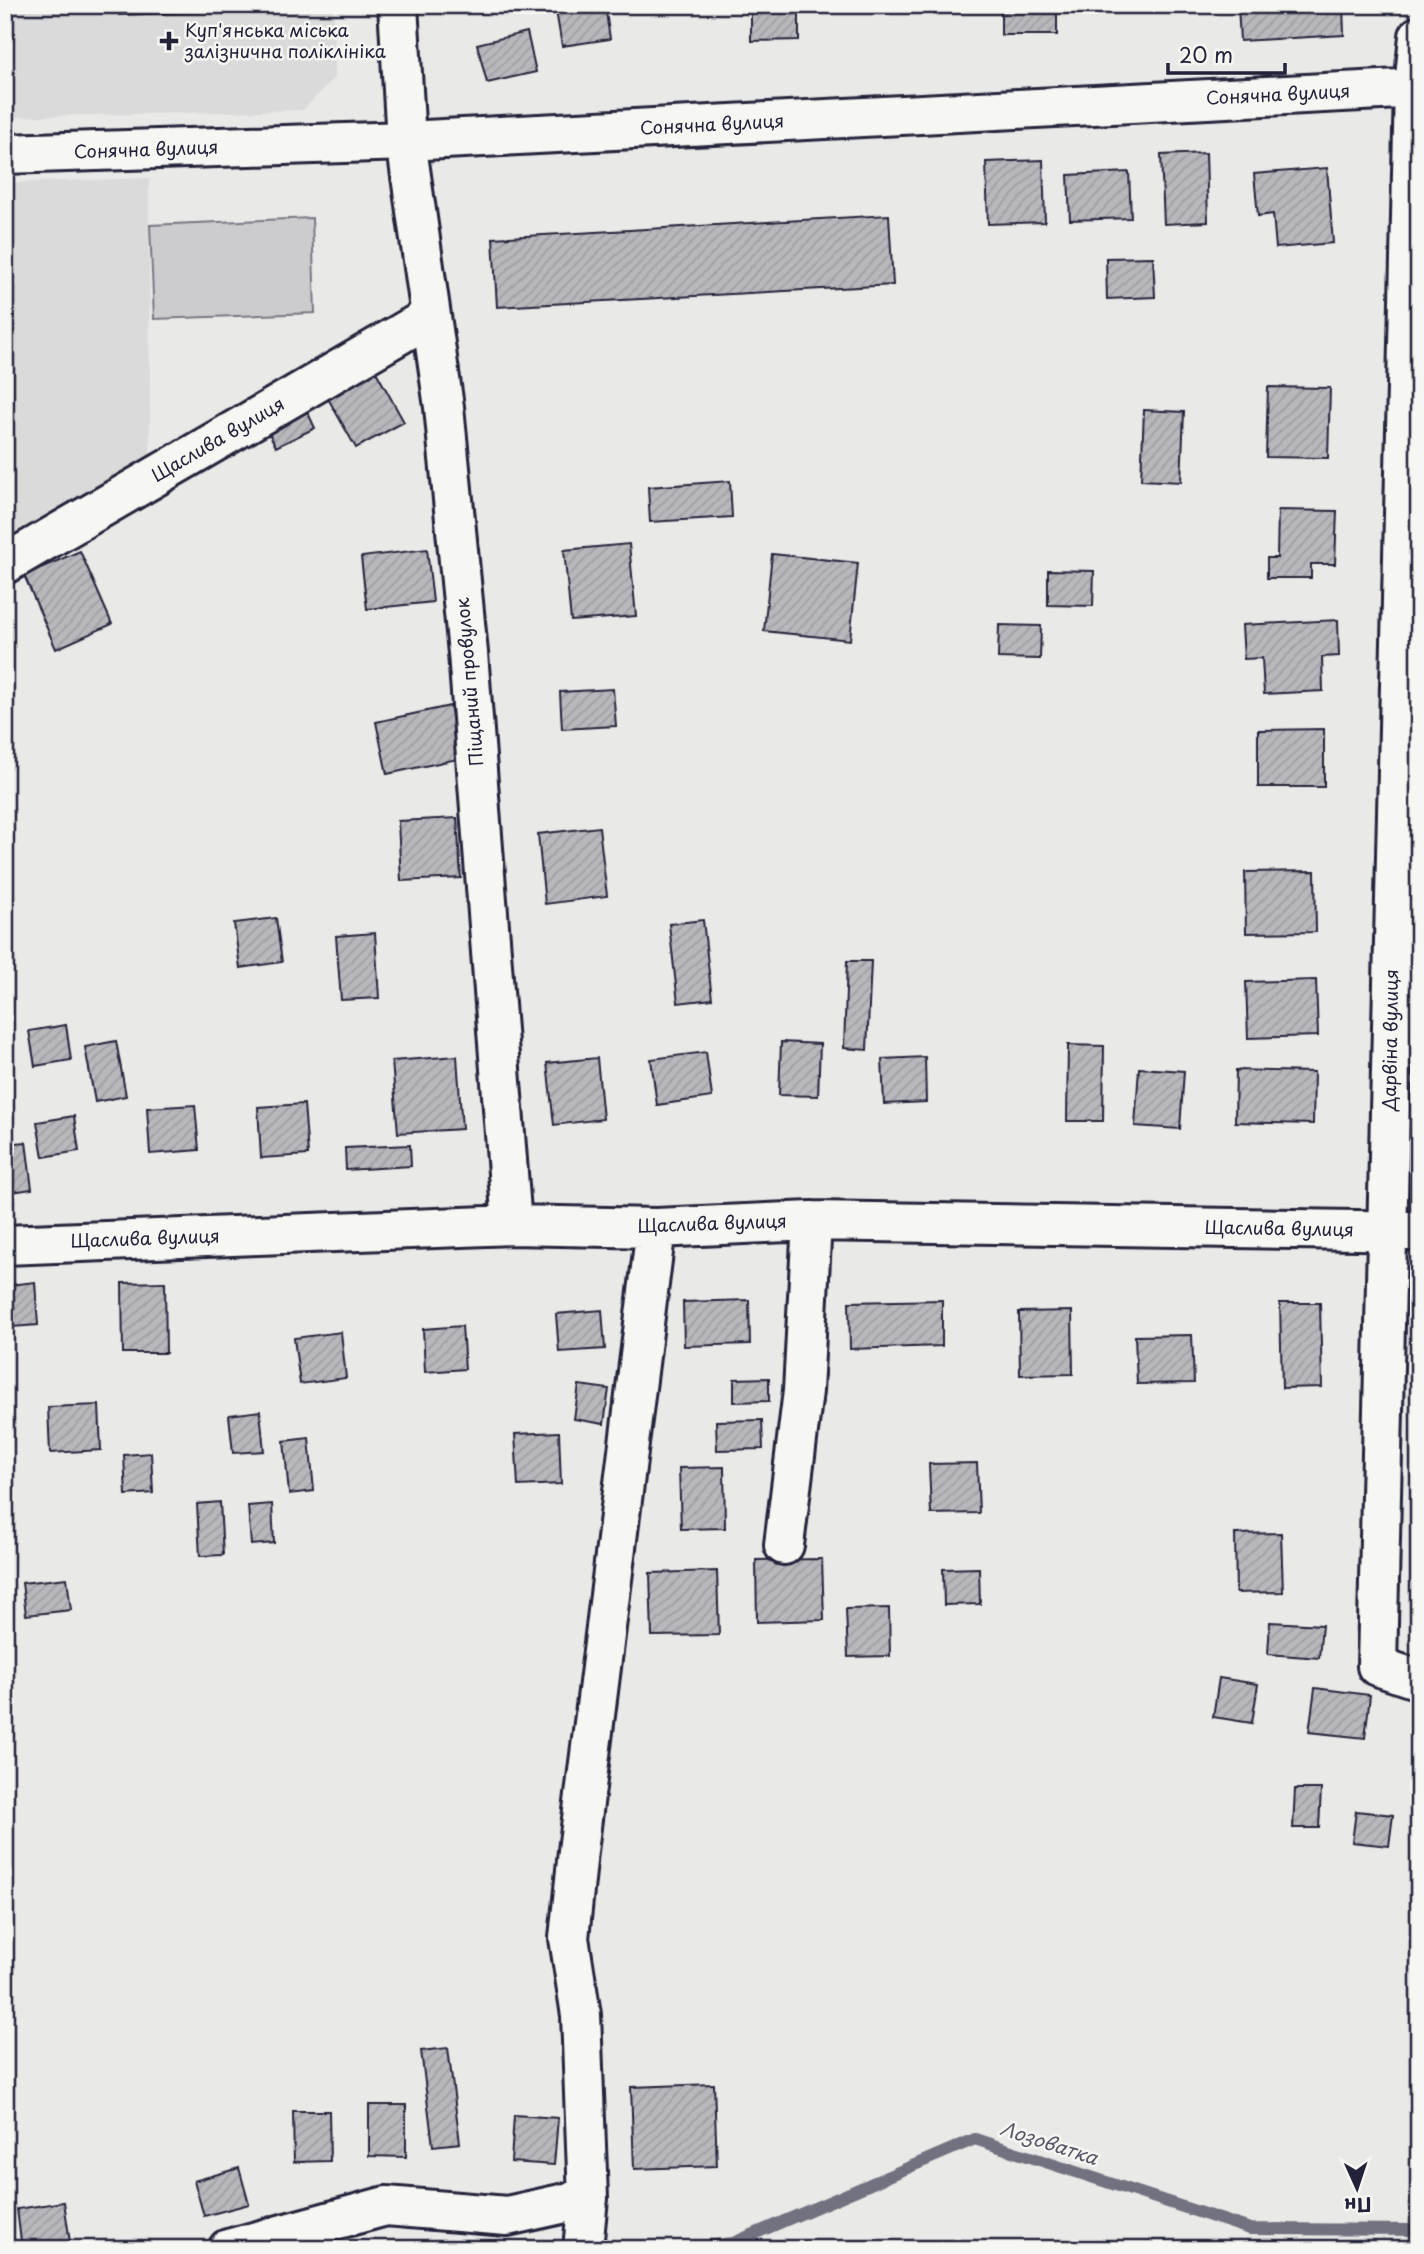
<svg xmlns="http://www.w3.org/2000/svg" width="1424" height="2254" font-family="'Playpen Sans',sans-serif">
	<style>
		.built { fill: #dadada }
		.garden { fill: #ccccce; stroke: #777784; stroke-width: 2 }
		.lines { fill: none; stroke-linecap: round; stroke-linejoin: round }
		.stream { stroke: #71717f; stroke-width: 12 }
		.building { fill: url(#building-hatch); stroke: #22223b; stroke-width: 2 }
		.minor-casing { stroke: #22223b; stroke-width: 44 }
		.minor { stroke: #f6f6f2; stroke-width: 38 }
		.poi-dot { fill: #22223b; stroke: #f6f6f2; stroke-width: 2.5 }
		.labels { text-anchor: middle; stroke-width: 5; stroke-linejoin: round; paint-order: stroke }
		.poi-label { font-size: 18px; fill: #22223b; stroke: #f6f6f2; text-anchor: start }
		.street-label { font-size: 18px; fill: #22223b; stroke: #f6f6f2 }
		.water-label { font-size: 19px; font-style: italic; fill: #565668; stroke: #f6f6f2 }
	</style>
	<defs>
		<pattern id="building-hatch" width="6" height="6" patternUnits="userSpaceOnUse" patternTransform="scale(1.75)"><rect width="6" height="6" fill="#b8b8bc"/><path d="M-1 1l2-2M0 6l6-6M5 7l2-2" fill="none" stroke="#9e9ea2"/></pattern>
	</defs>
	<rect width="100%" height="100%" fill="#e9e9e7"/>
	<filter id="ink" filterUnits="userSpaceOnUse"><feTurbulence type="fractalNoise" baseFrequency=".0143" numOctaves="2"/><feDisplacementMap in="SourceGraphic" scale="14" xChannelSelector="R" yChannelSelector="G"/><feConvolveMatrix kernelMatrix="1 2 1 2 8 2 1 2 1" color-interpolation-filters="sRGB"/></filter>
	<g filter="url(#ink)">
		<!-- built -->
		<path class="built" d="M5,5H333L335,77L303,110L5,117Z
			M149,178L150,457L5,563V183Z"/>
		<!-- garden -->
		<path class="garden" d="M312,218L315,313L154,319L150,225Z"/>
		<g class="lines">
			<!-- stream -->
			<path class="stream" d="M681,2249L733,2243L975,2139L1250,2229L1419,2230"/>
		</g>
		<!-- building -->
		<path class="building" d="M118,5H253V10L119,15Z
			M555,5H605L610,39L562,46Z
			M751,5H799V40L751,41Z
			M1001,5H1057V35H1001Z
			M1238,5H1343L1344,35L1240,41Z
			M527,32L536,72L487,83L477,44Z
			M1206,153L1208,222L1164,224L1161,155Z
			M1043,160L1045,222L988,224L986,162Z
			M1327,168L1333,243L1276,248L1273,214L1258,216L1254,174Z
			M1129,172L1131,218L1070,220L1068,175Z
			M889,215L893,285L497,307L493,238Z
			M1153,257L1155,297L1107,299L1106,258Z
			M5,325H9L13,434H5Z
			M374,368L404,422L356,448L326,395Z
			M1268,387L1330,388L1328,458L1266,457Z
			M301,398L315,428L276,447L261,417Z
			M1144,410L1184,412L1181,482L1141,480Z
			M730,481L732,517L650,522L648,487Z
			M1278,510L1337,511L1335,564H1311V578H1267V558H1277Z
			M629,544L636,616L571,621L564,550Z
			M427,549L433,602L367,609L361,557Z
			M80,551L112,624L56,649L24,575Z
			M772,554L858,563L850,640L764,631Z
			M1048,570L1094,571L1093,606L1048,605Z
			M1338,620L1339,656L1322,657L1323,691L1264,694L1262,658L1244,659L1242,625Z
			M999,625L1041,626L1040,659L998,658Z
			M613,689L616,726L562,729L560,692Z
			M450,706L462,758L387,774L376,722Z
			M1324,729V787H1258V730Z
			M457,818L461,878L401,881L398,821Z
			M599,827L607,896L545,904L538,834Z
			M1315,871L1316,932L1246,933L1245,872Z
			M276,918L282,962L240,968L234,923Z
			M703,920L712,999L678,1003L669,924Z
			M375,933L379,998L341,1000L336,936Z
			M847,961H871L867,1050L844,1048Z
			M1316,980L1318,1036L1248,1038L1246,982Z
			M66,1025L71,1060L35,1066L29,1031Z
			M116,1041L126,1096L95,1102L85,1047Z
			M781,1042L820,1044L818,1096L779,1095Z
			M1068,1045L1104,1046L1103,1121H1067Z
			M706,1052L712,1097L657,1105L651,1059Z
			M457,1056L462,1129L398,1133L392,1061Z
			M925,1057L926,1102L884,1104L882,1059Z
			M597,1058L603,1119L554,1125L547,1063Z
			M1139,1068L1184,1071L1180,1129L1135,1126Z
			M1236,1070L1314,1072L1313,1124L1235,1122Z
			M304,1104L308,1155L261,1158L258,1107Z
			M195,1105L199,1150L150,1154L147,1108Z
			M74,1116L79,1151L43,1157L37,1122Z
			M26,1142L32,1189L5,1193V1144Z
			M410,1145L411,1166L346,1170L345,1148Z
			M35,1282L38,1325L12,1327L9,1285Z
			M165,1282L166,1353H123L122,1283Z
			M749,1300L750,1344L684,1346L683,1302Z
			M942,1300V1346L850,1349L849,1302Z
			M1280,1303H1320L1322,1387L1282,1388Z
			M602,1310L605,1349L559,1352L556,1314Z
			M1072,1311L1073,1374L1020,1375L1019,1312Z
			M462,1326L465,1369L425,1372L423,1329Z
			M341,1332L346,1378L300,1384L294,1338Z
			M1192,1335L1194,1383L1137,1384L1135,1336Z
			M769,1378V1401L734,1402V1379Z
			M579,1385L609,1389L604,1424L574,1419Z
			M99,1405L101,1450L50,1453L48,1407Z
			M260,1411L264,1451L233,1453L229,1415Z
			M762,1420L763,1449L717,1450L716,1421Z
			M559,1432L561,1484L518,1486L515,1434Z
			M309,1438L314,1491L289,1494L284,1441Z
			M151,1453L153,1493L126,1495L124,1455Z
			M977,1463L979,1513L931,1514L929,1464Z
			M724,1467L725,1528L681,1529L679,1468Z
			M220,1502L223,1555L200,1556L197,1504Z
			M272,1504L274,1543L251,1545L248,1506Z
			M1281,1533L1283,1592L1236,1593L1235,1534Z
			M822,1559L824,1620L757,1622L756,1560Z
			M979,1568L980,1604L944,1605L943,1569Z
			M717,1571L719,1635L652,1636L650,1573Z
			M67,1578L71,1610L26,1615L22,1583Z
			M889,1608L890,1656L848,1657L846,1609Z
			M1270,1622L1322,1625L1319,1658L1268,1654Z
			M1219,1678L1258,1684L1252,1723L1213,1717Z
			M1315,1688L1370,1695L1365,1738L1309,1732Z
			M1295,1789H1321L1319,1828H1293Z
			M1356,1811L1393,1815L1389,1846L1352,1842Z
			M448,2048L460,2143L433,2146L421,2051Z
			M714,2084L717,2166L634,2169L631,2087Z
			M369,2105H406V2157L369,2156Z
			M293,2111H329L330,2161L294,2162Z
			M514,2115L558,2118L554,2165L511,2162Z
			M239,2168L249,2204L204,2216L194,2181Z
			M64,2202L71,2249H22L17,2209Z"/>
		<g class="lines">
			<defs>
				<path id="minor" d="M398,5L406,141L444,407L468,653L512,1225
					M1419,36L1414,88L1377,1666L1419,1680
					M5,154L406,141L1419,88
					M5,564L431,316
					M5,1245L512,1225L656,1228L812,1221L1419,1231
					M784,1545L803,1391L812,1221
					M228,2249L386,2206L507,2216L588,2198
					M583,2249L588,2198L581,2015L569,1938L578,1851L656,1228"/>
			</defs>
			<!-- minor casing -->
			<use href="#minor" class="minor-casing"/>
			<!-- minor -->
			<use href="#minor" class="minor"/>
		</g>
	</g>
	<!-- markers -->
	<path class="poi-dot" d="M165.5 30.5h7v7h7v7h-7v7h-7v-7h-7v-7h7z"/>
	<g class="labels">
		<!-- poi labels -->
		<g class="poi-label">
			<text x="185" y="37">Куп'янська міська<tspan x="185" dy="21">залізнична поліклініка</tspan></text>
		</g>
		<!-- street labels -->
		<g class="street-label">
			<text transform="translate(1278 95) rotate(-3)" y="6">Сонячна вулиця</text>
			<text transform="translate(712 125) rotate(-3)" y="6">Сонячна вулиця</text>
			<text transform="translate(146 150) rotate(-2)" y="6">Сонячна вулиця</text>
			<text transform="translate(218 440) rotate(-30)" y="6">Щаслива вулиця</text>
			<text transform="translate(470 682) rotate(-95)" y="6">Піщаний провулок</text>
			<text transform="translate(1391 1040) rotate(-89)" y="6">Дарвіна вулиця</text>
			<text transform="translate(712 1224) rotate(-2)" y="6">Щаслива вулиця</text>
			<text transform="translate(1279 1229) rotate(1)" y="6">Щаслива вулиця</text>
			<text transform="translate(145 1239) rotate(-2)" y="6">Щаслива вулиця</text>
		</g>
		<!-- water labels -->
		<g class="water-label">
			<text transform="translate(1049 2143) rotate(18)" y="7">Лозоватка</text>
		</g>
	</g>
	<!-- margin -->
	<rect width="1424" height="2254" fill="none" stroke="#f6f6f2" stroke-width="28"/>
	<rect x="14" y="14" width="1396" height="2226" fill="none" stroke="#22223b" stroke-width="2.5" filter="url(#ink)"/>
	<!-- north arrow -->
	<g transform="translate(1357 2188) rotate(177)" stroke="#f6f6f2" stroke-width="5" paint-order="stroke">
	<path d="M0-5L12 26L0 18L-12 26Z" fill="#22223b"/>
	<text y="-10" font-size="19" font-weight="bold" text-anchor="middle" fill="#22223b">Пн</text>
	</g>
	<!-- scale -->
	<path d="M1168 63v10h117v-10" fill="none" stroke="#22223b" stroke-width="3.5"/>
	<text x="1179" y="63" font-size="21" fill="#22223b" stroke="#f6f6f2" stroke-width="5" paint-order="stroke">20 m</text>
</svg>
